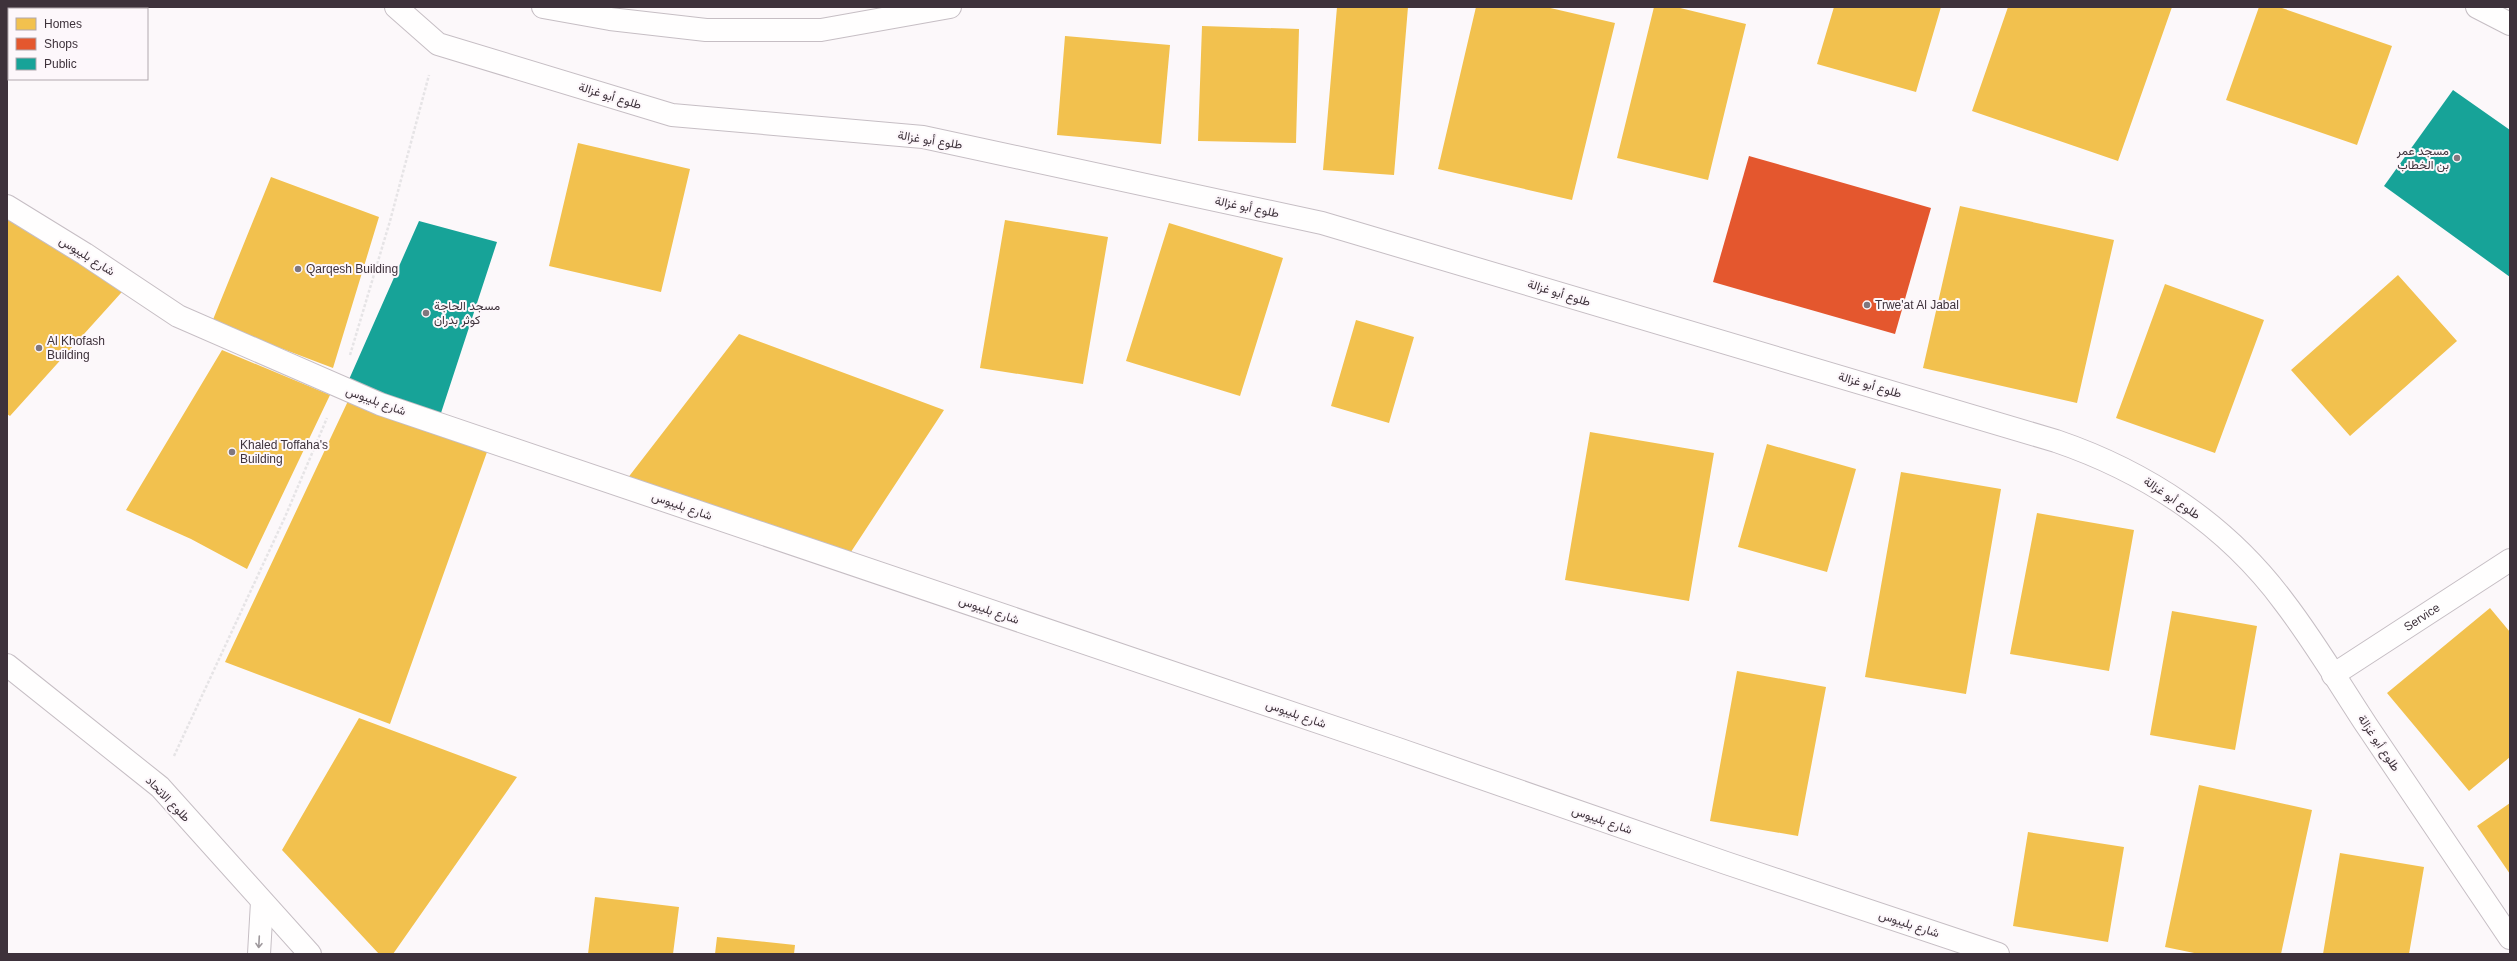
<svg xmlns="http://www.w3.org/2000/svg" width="2517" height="961" font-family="Helvetica,Vazirmatn,sans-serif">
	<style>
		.homes { fill: #f2c14e }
		.shops { fill: #e4572e }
		.public { fill: #17a398 }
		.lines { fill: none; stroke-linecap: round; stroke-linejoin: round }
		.minor-casing { stroke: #c6bec4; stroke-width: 24 }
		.path { stroke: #e6e4e6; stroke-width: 2.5; stroke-dasharray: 3 2; stroke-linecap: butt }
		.minor { stroke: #fffefe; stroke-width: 22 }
		.oneway { stroke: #9e989c }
		.poi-dot { fill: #80777e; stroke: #fdf7fb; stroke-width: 1.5 }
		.labels { text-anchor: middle; stroke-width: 4; stroke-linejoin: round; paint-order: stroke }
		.street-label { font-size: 12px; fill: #3e323b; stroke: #fdf7fb }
		.poi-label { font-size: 12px; fill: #3e323b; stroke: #fdf7fb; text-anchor: start }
	</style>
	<rect width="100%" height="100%" fill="#fcf8fa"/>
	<!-- homes -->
	<path class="homes" d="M1337,7H1408L1394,175L1323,170Z
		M1476,7H1546L1615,23L1572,200L1438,169Z
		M1654,7H1676L1746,24L1708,180L1617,158Z
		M1834,7H1941L1916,92L1817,64Z
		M2008,7H2172L2118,161L1972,111Z
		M2259,7H2279L2392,46L2357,145L2226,100Z
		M1202,26L1299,29L1296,143L1198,141Z
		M1065,36L1170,45L1161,144L1057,135Z
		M578,143L690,169L661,292L549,266Z
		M271,177L379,217L333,368L212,322Z
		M1960,206L2114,240L2077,403L1923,368Z
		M7,217L130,283L10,416L7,414Z
		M1005,220L1108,237L1083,384L980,368Z
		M1169,223L1283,258L1240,396L1126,361Z
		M2398,275L2457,341L2350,436L2291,370Z
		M2165,284L2264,320L2215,453L2116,418Z
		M1356,320L1414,337L1389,423L1331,406Z
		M739,334L944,410L845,561L627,479Z
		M222,350L330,395L247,569L191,539L126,510Z
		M348,401L487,452L390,724L225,662Z
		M1590,432L1714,453L1689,601L1565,580Z
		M1767,444L1856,469L1827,572L1738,547Z
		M1901,472L2001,489L1966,694L1865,677Z
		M2037,513L2134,530L2109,671L2010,654Z
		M2490,608L2510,632V757L2469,791L2387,693Z
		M2172,611L2257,626L2235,750L2150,735Z
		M1737,671L1826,687L1798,836L1710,821Z
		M359,718L517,777L393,954H379L282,850Z
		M2199,785L2312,810L2281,954H2199L2165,947Z
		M2510,803V874L2477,826Z
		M2028,832L2124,847L2108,942L2013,926Z
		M2340,853L2424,867L2409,954H2323Z
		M595,897L679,907L673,954H588Z
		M717,937L795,945L794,954H715Z"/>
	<!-- shops -->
	<path class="shops" d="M1749,156L1931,208L1895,334L1713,282Z"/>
	<!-- public -->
	<path class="public" d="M2453,90L2510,130V277L2384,186Z
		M419,221L497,242L441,413L347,384Z"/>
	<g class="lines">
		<defs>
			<g id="minor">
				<path d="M396,7L438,44L672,115L923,137L1322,223L2056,441C2147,472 2227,525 2284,602C2314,641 2340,685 2367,726C2415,796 2462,867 2510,938"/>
				<path d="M543,7L610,19L706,30H821L950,7"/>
				<path d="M2477,7L2510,24"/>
				<path d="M7,206L85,254L178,316L380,404L1398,749L1726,863L1998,954"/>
				<path d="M7,665L160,787L310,954"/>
				<path id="s1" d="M2333,675L2510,560"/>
				<path d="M259,954L262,902"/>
			</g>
		</defs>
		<!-- minor casing -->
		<use href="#minor" class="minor-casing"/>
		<!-- path -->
		<path class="path" d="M350,355L390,221L429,75
			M174,756L285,517L327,418"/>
		<!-- minor -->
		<use href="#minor" class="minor"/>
	</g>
	<!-- one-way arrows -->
	<defs><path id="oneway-shaft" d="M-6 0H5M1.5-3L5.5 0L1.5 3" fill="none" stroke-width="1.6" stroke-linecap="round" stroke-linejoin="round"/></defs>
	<use class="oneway" href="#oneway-shaft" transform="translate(259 942) rotate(93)"/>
	<!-- markers -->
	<g class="poi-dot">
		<circle cx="2457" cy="158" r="4"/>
		<circle cx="298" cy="269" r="4"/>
		<circle cx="1867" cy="305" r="4"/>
		<circle cx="426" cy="313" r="4"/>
		<circle cx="39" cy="348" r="4"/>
		<circle cx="232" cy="452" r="4"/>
	</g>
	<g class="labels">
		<!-- street labels -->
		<g class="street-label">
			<text transform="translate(610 96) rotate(17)" y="4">طلوع أبو غزالة</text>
			<text transform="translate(930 140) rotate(9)" y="4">طلوع أبو غزالة</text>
			<text transform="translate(1247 207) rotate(12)" y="4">طلوع أبو غزالة</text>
			<text transform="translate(87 256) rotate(32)" y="4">شارع بليبوس</text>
			<text transform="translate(1559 293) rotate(17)" y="4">طلوع أبو غزالة</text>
			<text transform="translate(1870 385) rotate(16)" y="4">طلوع أبو غزالة</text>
			<text transform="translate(376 401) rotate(20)" y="4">شارع بليبوس</text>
			<text transform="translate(2172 498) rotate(34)" y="4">طلوع أبو غزالة</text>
			<text transform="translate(682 506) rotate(19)" y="4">شارع بليبوس</text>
			<text transform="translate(989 610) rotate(19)" y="4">شارع بليبوس</text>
			<text dy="4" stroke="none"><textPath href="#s1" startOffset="106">Service</textPath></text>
			<text transform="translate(1296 714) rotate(19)" y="4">شارع بليبوس</text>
			<text transform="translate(2379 743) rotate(56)" y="4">طلوع أبو غزالة</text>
			<text transform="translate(168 799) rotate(46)" y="4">طلوع الاتحاد</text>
			<text transform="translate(1602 820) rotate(19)" y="4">شارع بليبوس</text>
			<text transform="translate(1909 924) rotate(18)" y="4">شارع بليبوس</text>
		</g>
		<!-- poi labels -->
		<g class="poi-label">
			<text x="2449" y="155" text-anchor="end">مسجد عمر<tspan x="2449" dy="14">بن الخطاب</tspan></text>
			<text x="306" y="273">Qarqesh Building</text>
			<text x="1875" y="309">Trwe'at Al Jabal</text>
			<text x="434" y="310">مسجد الحاجة<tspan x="434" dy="14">كوثر بدران</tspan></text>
			<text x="47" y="345">Al Khofash<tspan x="47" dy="14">Building</tspan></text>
			<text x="240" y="449">Khaled Toffaha's<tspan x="240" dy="14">Building</tspan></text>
		</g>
	</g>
	<!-- border -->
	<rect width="2517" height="961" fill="none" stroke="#3e323b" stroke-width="16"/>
	<!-- legend -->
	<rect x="8" y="8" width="140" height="72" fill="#fdf7fb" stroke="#b1a8ae"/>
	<rect x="16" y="18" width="20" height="12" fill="#f2c14e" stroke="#b1a8ae"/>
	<text x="44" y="28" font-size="12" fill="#3e323b">Homes</text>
	<rect x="16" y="38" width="20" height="12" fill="#e4572e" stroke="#b1a8ae"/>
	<text x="44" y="48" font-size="12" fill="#3e323b">Shops</text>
	<rect x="16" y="58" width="20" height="12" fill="#17a398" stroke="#b1a8ae"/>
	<text x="44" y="68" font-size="12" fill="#3e323b">Public</text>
</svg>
